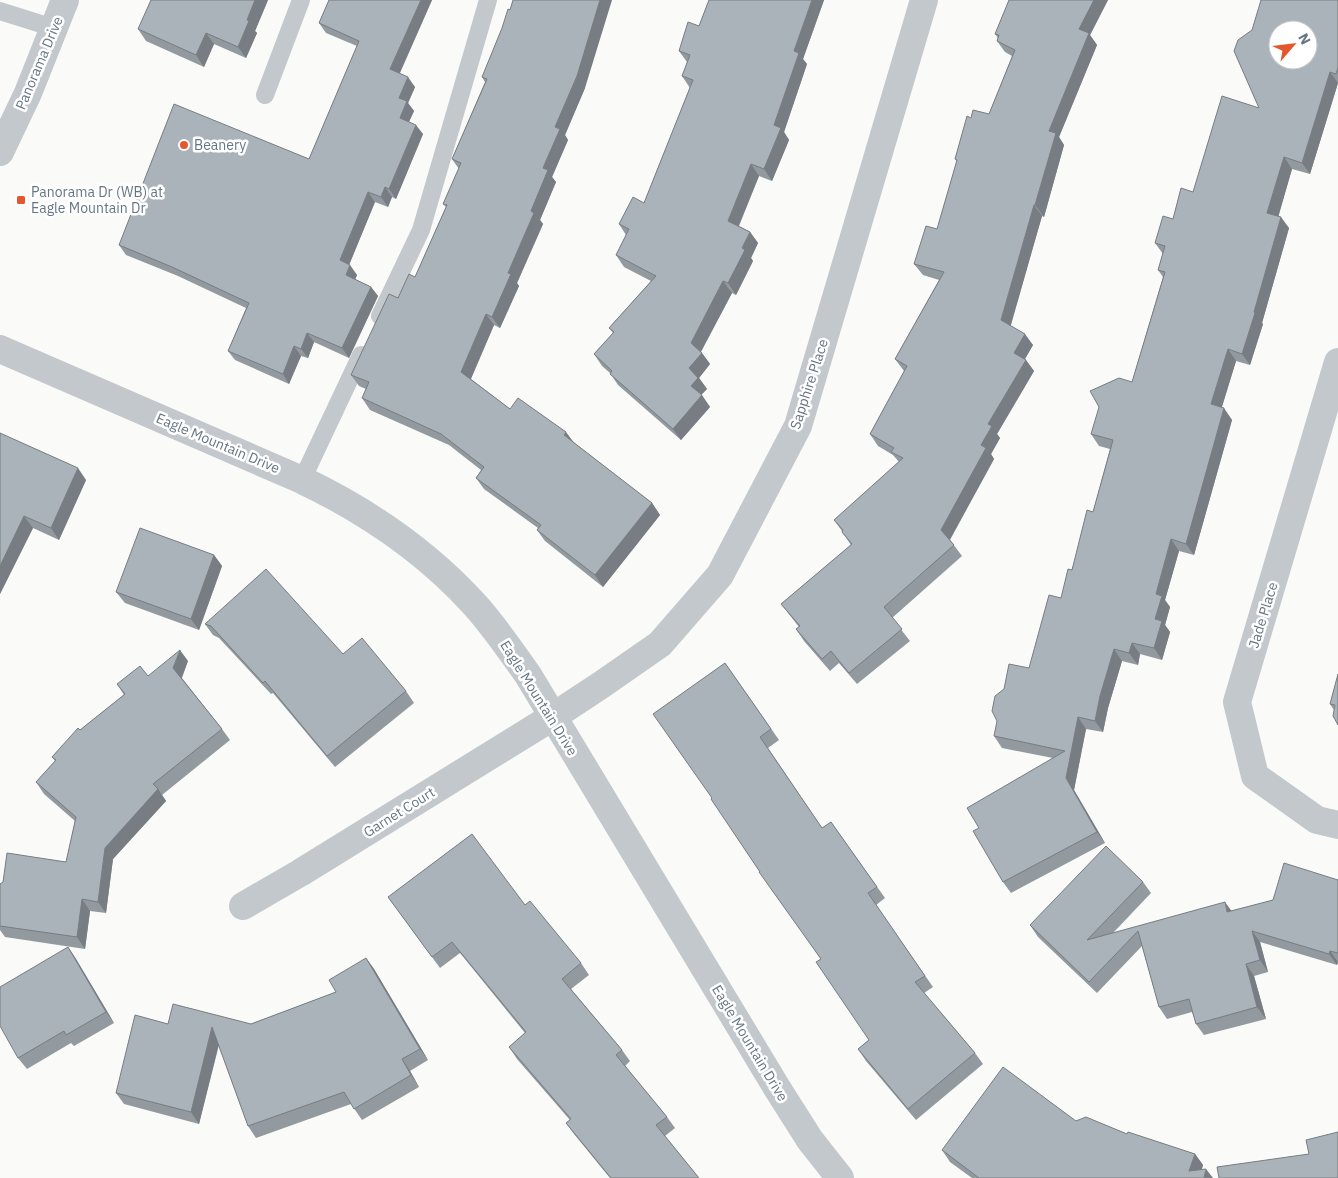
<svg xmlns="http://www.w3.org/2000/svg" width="1338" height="1178" font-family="'IBM Plex Sans',sans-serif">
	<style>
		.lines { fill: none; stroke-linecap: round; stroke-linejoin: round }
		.service { stroke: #c3c8cc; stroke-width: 18 }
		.minor { stroke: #c3c8cc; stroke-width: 28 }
		.tertiary { stroke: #c3c8cc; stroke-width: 28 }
		.wall { fill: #929a9f }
		.shaded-wall { fill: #777d82 }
		.building { fill: #aab3b9; stroke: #777d82; fill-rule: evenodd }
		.poi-dot { fill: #e4572e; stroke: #fff; stroke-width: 2 }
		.labels { text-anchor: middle; stroke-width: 5; stroke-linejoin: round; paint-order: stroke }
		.street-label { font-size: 14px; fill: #657683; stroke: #fff }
		.poi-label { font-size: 14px; fill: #657683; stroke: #fff; text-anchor: start }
	</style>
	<rect width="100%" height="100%" fill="#fafaf8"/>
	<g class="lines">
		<!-- service -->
		<path class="service" d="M0,11L54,28
			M265,95L301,0
			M380,316L421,230L488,0
			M302,480L361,355"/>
		<!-- minor -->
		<path class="minor" d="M1338,362L1237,702L1255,776L1317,820L1338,825
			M243,906L300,873L554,716L601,685L660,644L720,575L798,426L924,0"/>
		<!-- tertiary -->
		<path class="tertiary" d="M0,152L28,93L65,0
			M0,349L302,480C367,511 426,551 475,605C494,626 511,651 528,675L777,1088L810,1140L840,1178"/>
	</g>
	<!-- wall -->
	<path class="wall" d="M151,0H268L255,31L257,33L246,58L214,44L204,67L146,41L138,29Z
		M329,0H432L400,73L415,87L408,103L414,111L409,122L423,134L396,199L392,197L388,207L375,202L349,265L357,275L355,279L371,287L378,296L349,358L314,342L308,358L301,356L289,384L235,360L228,351L246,308L178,276L126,255L119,245L309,159L357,46L326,33L319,23Z
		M709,0H824L803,59L807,64L784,132L789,140L772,181L759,176L739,226L750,232L758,243L751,258L753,261L736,295L732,293L701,352L710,364L699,378L707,389L701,395L710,407L681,440L618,385L610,373L602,366L594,354L613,333L609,328L651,281L624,267L616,255L626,235L619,224L644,203L690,88L682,76L687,62L679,51L699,26Z
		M1009,0H1108L1090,35L1097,45L1059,137L1064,145L1044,217L1042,216L1010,326L1033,345L1025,359L1034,371L997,434L1000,438L991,454L994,459L950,540L962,556L892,618L910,641L857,684L839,663L830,671L804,641L796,629L799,627L781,604L851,545L842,532V531L834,520L899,462L893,455L878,446L870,434L904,371L895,359L939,280L923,275L914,264L937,229L957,162L955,159L971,118L989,114L1012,56L1005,52L997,41L998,38L995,34Z
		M1338,0V83L1310,174L1292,169L1278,216L1289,228L1262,323L1263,324L1250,365L1236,361L1222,407L1232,420L1194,555L1179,551L1165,600L1170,607L1165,625L1170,632L1162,660L1140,654L1138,665L1122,661L1108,708L1103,732L1086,729L1074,790L1105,843L1011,893L1003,882L979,828L1053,758L1002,748L994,736L1029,668L1061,598L1093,512L1110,449L1099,446L1091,434L1132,382L1163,277L1158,270L1163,254L1155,243L1193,192L1259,108Z
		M510,10L585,88L565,135L568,140L552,177L556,182L540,220L543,224L517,283L519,286L500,328L494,325L471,379L510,409L573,442L652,503L660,515L603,587L545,541L537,530L538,528L484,489L476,478L481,470L449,445L370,410L362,398L366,389L359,386L351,375L398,298L415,277L446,207L443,204L459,169L452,159L485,82L482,77Z
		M0,433L86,480L59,540L33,528L0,594Z
		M214,555L222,566L199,630L125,603L116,592Z
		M205,624L343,654L406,691L414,703L335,767L273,693L271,694L219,638L213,635Z
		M188,661L182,678L222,729L230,740L162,795L166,801L113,859L106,913L90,911L85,949L5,937L0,930V884L66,862L75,821L44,794L36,782L55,761L52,757L80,730L124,695L117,684L148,676Z
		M725,663L779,740L768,748L822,828L831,822L885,898L876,905L933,987L924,993L975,1053L983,1064L916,1120L866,1061L858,1049L869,1040L821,959L760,872L712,798Z
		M1338,674L1334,710L1330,704Z
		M1338,880V962L1337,965L1260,942L1268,972L1254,976L1266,1019L1204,1035L1196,1024L1192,1012L1167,1019L1159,1007L1142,946L1097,993L1038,937L1030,925L1143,882L1151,893L1113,933L1231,911L1273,900Z
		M388,897L525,905L581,963L589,975L571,989L622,1050L630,1061L625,1066L667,1117L675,1128L665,1136L699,1178H610L574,1134L566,1123L570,1120L517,1059L509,1047L525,1033L460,953L440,968Z
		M68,947L76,959L114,1023L74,1046L71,1043L27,1069L18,1058Z
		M366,958L374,969L428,1060L410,1071L419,1087L362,1120L351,1104L256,1138L248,1126L219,1045L199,1124L124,1104L116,1093L168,1024H251L336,992Z
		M1076,1121L1195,1154L1203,1165L1202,1169L1213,1178H972L950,1162L942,1150Z"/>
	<!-- shaded-wall -->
	<path class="shaded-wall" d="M255,0H268L255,31L257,33L246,58L238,47L247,20Z
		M421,0H432L397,79L390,69Z
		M600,0H612L585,88L565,135L568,140L552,177L556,182L540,220L543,224L517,283L519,286L500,328L492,317L531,211L555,127Z
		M812,0H824L803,59L807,64L784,132L789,140L772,181L764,169L774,125L794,51Z
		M1094,0H1108L1090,35L1097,45L1059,137L1064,145L1044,217L1035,205L1049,131L1079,29Z
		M206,33L214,44L204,67L196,55Z
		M1330,72L1338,83L1310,174L1302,163Z
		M408,77L415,87L408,103L414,111L406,128L400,118L399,98Z
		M416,125L423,134L396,199L389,189Z
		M1284,157L1292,169L1276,225L1267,213Z
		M751,164L759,176L736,232L728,221Z
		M385,187L392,197L388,207L381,197Z
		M368,192L375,202L347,270L340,260Z
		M1034,205L1042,216L1009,332L1001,320Z
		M1281,217L1289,228L1262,323L1263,324L1250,365L1242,354Z
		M750,232L758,243L751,258L753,261L736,295L728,283L742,248Z
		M350,265L357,275L353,285L346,275Z
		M723,281L732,293L699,355L691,343Z
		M371,287L378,296L349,358L342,348Z
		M486,314L494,325L469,383L461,372Z
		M307,333L314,342L308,358L301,349Z
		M1025,334L1033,345L1022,364L1014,353Z
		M294,346L301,356L289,384L283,374Z
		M1228,349L1236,361L1219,416L1211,404Z
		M702,353L710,364L699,378L707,389L699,397L691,386L689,368Z
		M1026,360L1034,371L997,434L1000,438L991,454L994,459L949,541L941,530L981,445L988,424Z
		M702,395L710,407L681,440L673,429Z
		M1224,408L1232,420L1194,555L1186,544Z
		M566,432L575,444L564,435Z
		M78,468L86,480L59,540L51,528Z
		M652,503L660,515L603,587L595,575Z
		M24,516L33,528L0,594V566Z
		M1171,539L1179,551L1165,600L1170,607L1165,625L1170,632L1162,660L1154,648L1156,594Z
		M214,555L222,566L199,630L191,619Z
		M1132,643L1140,654L1138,665L1129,653Z
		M1114,649L1122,661L1108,708L1103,732L1095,721L1100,696Z
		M180,650L188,661L181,679L173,668Z
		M1078,717L1086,729L1074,790L1105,843L1097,832L1066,778Z
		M158,789L166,801L113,859L106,913L98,902L105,848Z
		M82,899L90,911L85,949L77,937Z
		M1225,902L1233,913L1227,912Z
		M1252,931L1260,942L1268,972L1260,960Z
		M68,947L76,959L114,1023L106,1012Z
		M1330,951L1338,962L1337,965L1329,954Z
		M366,958L374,969L428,1060L420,1049Z
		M1246,964L1254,976L1266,1019L1257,1007Z
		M212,1027L220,1039L199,1124L191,1112Z
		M402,1059L410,1071L419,1087L411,1075Z
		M1195,1154L1203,1165L1199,1178L1189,1171Z
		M1206,1169L1213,1178H1204Z"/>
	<!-- building -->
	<path class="building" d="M151,0H255L247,20L249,21L238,47L206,33L196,55L138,29Z
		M329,0H421L390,69L408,77L399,98L407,101L400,118L416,125L389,189L385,187L381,197L368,192L340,260L350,265L346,275L371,287L342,348L307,333L301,349L294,346L283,374L228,351L249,303L172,267L119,245L174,104L309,159L359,41L319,23Z
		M513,0H600L577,76L555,127L560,129L543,168L548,170L531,211L534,213L508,273L511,274L492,317L486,314L461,372L510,409L518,398L566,432L564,435L652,503L595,575L537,530L541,525L476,478L484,467L441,434L362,398L369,382L351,375L389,294L398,298L409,274L415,277L447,205L443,204L461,163L452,159L487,79L482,77L502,28L508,9L510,10Z
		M709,0H812L794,51L799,53L774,125L781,128L764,169L751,164L728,221L750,232L742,248L745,250L728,283L723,281L691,343L702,353L689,368L698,378L691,386L702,395L673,429L610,374L612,371L594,354L614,332L609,328L656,276L616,255L629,229L619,224L633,197L644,203L693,80L682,76L690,55L679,51L688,22L699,26Z
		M1009,0H1094L1079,29L1089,33L1049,131L1056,133L1035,205H1034L1001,320L1025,334L1014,353L1026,360L988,424L992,426L981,445L986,448L941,530L954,545L884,607L902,629L849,673L831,651L822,659L796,629L800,626L781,604L852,544L842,532L843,530L834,520L903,458L891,452L894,448L870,434L907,366L895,359L944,272L914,264L926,226L937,229L957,160L955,159L967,116L971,118L973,110L989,114L1015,50L997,41L999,35L995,34Z
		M1261,0H1338V67L1336,74L1330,72L1302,163L1284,157L1267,213L1281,217L1254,312L1255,313L1242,354L1228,349L1211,404L1224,408L1186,544L1171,539L1156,594L1162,596L1155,619L1162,621L1154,648L1132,643L1129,653L1114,649L1100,696L1095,721L1078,717L1066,778L1097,832L1003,882L973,831L979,828L967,808L1065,751L994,736L997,721L992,711L995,696L1004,689L1009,664L1029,668L1049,595L1061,598L1068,569L1072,570L1087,510L1093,512L1113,440L1091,434L1099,407L1090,391L1119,378L1132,382L1165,272L1158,270L1165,246L1155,243L1163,216L1173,219L1181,188L1193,192L1222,96L1259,108L1234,51L1238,40L1252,30ZM1278,30H1308V60H1278Z
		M0,433L78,468L51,528L24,516L0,566Z
		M140,528L214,555L191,619L116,592Z
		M266,569L343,654L362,638L406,691L327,756L265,681L263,683L211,626L205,624Z
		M180,650L173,668L222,729L153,784L158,789L105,848L98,902L82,899L77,937L0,926V884L3,882L7,853L66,862L76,817L36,782L56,760L52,757L78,728L80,730L125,694L117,684L140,666L148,676Z
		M725,663L771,729L760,737L822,828L831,822L877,887L868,893L925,976L915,982L975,1053L908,1109L858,1049L869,1040L816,962L821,959L759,872H760L711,799L712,798L653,714Z
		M1338,674V725L1333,716L1335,705L1330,704Z
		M472,834L525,905L530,901L581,963L562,979L622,1050L616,1055L667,1117L656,1125L699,1178H611L566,1123L571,1119L509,1047L526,1032L452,942L432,957L388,897Z
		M1106,846L1143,882L1087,940L1225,902L1227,912L1273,900L1284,863L1338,880V953L1330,951L1329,954L1252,931L1260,960L1246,964L1257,1007L1196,1024L1189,999L1159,1007L1138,931L1089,982L1030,925Z
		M68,947L106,1012L66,1035L64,1031L18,1058L0,1026V987Z
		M366,958L420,1049L402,1059L411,1075L354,1109L344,1092L248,1126L212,1027L191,1112L116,1093L135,1015L168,1024L173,1004L251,1024L336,992L329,980Z
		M1003,1067L1076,1121L1086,1117L1127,1134L1128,1132L1195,1154L1189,1171L1206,1169L1204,1178H979L942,1150Z
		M1338,1132V1178H1219L1217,1167L1309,1154L1306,1140Z"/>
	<!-- markers -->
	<g class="poi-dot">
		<circle cx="184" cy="145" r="5"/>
		<rect x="16" y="195" width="10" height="10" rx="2.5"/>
	</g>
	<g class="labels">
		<!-- street labels -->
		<g class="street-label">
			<text transform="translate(39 63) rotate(-67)" y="5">Panorama Drive</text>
			<text transform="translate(809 384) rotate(-72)" y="5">Sapphire Place</text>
			<text transform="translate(218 443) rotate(23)" y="5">Eagle Mountain Drive</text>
			<text transform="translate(1263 615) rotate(-73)" y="5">Jade Place</text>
			<text transform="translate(539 698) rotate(58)" y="5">Eagle Mountain Drive</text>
			<text transform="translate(399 812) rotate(-32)" y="5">Garnet Court</text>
			<text transform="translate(750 1043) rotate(59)" y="5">Eagle Mountain Drive</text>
		</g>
		<!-- poi labels -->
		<g class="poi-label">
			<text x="194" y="150">Beanery</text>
			<text x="31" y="197">Panorama Dr (WB) at<tspan x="31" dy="16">Eagle Mountain Dr</tspan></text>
		</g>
	</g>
	<!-- north arrow -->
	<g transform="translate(1293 45) rotate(62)"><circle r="24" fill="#ffffff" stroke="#c1c8cd"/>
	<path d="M0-4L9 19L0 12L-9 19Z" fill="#e4572e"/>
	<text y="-8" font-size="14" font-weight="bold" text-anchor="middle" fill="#657683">N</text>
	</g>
</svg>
